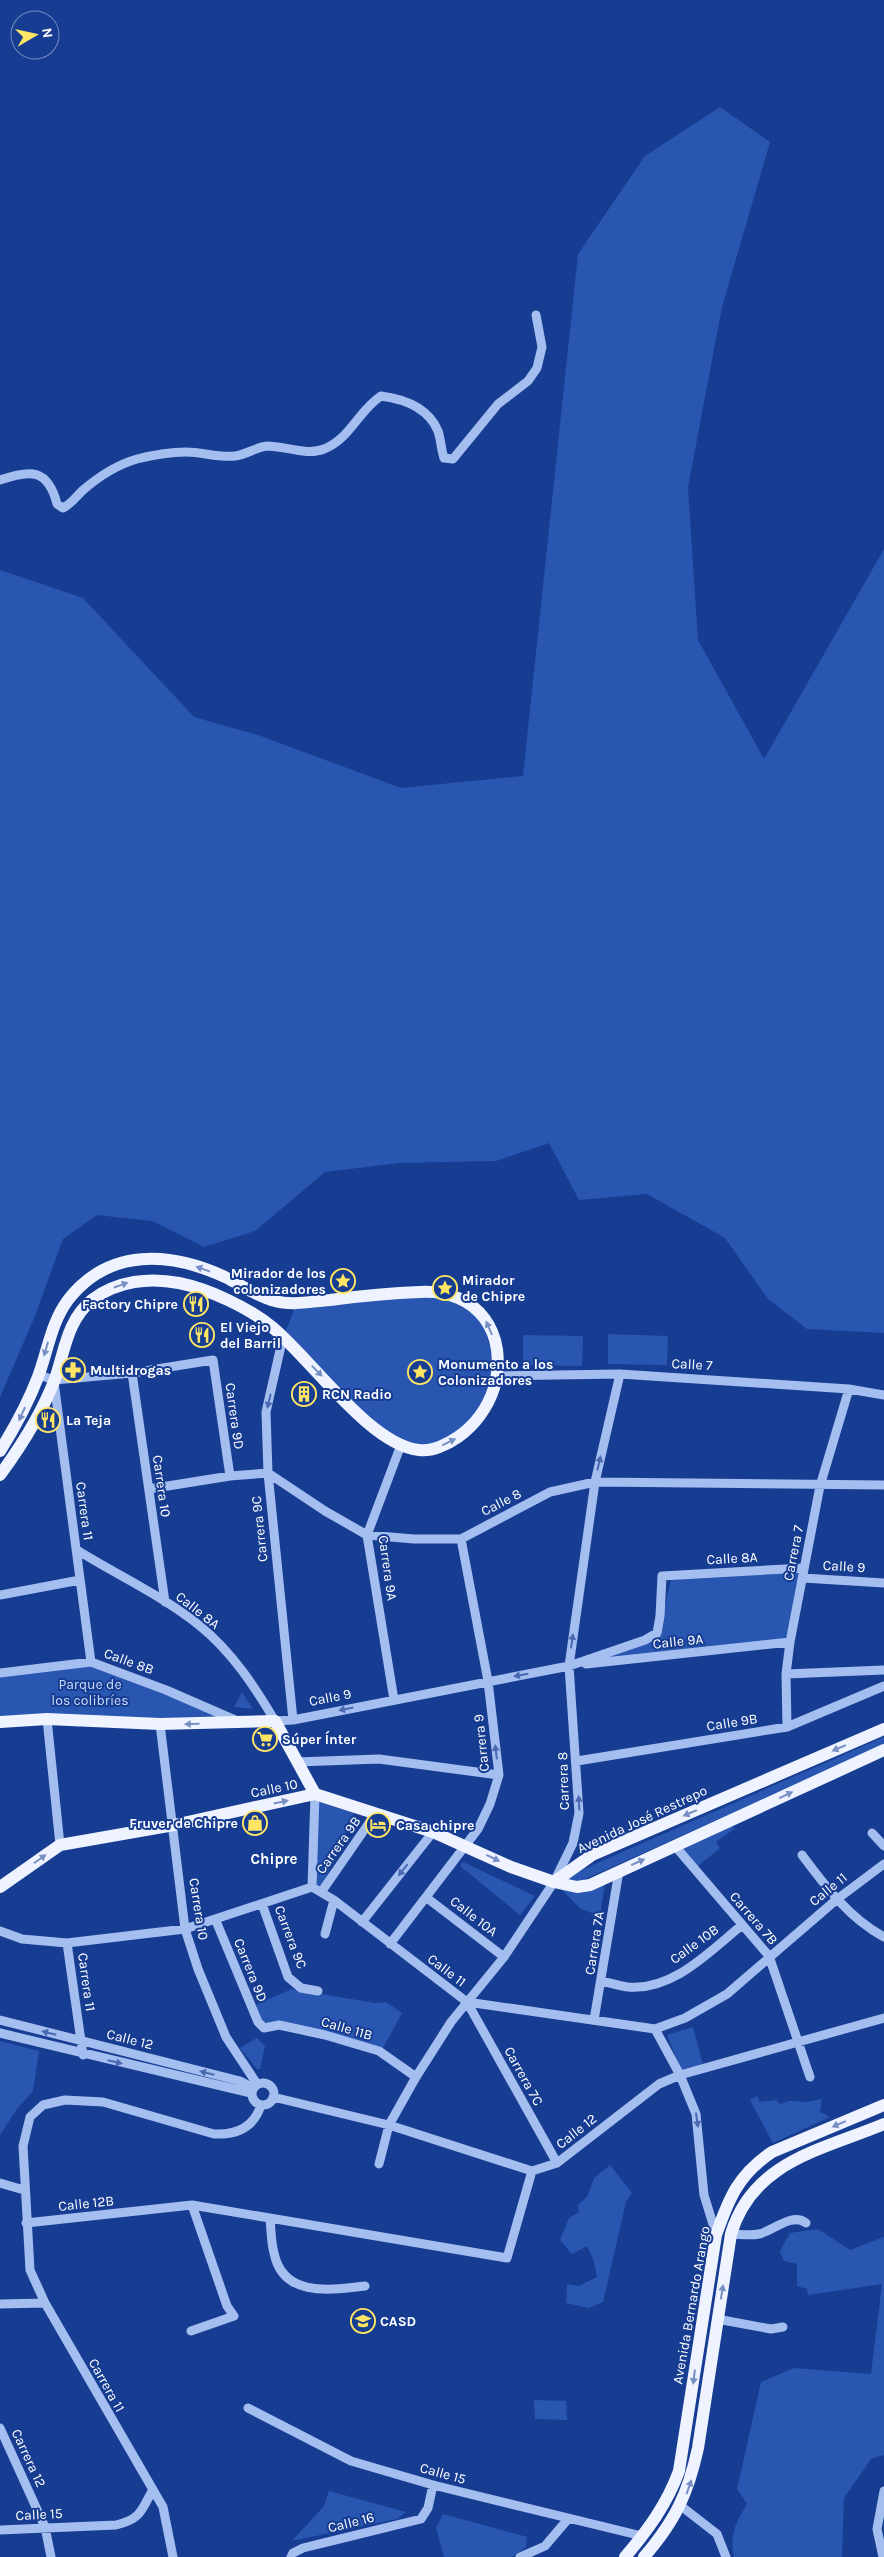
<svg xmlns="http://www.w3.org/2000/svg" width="884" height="2557" font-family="Karla,sans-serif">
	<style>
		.green { fill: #2956b0 }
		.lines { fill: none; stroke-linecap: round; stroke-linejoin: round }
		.minor { stroke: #a5bef0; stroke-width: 9 }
		.major { stroke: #eef3ff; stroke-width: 12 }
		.oneway { fill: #788fc3 }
		.oneway2 { fill: #496ab3 }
		.labels { text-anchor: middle; stroke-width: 4; stroke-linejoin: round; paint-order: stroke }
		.poi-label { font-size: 14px; font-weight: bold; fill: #fff; stroke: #173d92; text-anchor: start }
		.street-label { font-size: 14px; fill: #fff; stroke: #173d92 }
		.park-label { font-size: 14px; fill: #ccdcfb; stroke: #173d92 }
		.neighbourhood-label { font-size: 15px; font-weight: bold; fill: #fff; stroke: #173d92 }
	</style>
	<rect width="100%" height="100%" fill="#173d92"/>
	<!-- green -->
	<path class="green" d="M720,107L770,142L722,307L688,487L698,640L764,759L884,549V1333L807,1329L768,1299L725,1238L647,1194L579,1200L549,1143L496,1161L399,1163L325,1172L255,1231L204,1247L152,1221L97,1215L63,1239L35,1316L0,1397V570L83,598L194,717L258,735L401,788L523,776L578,254L645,156Z
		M434,1291L481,1313L497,1376L472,1425L428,1450L381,1434L283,1337L297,1303Z
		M608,1334L668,1336L667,1365L608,1364Z
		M523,1335L583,1336L582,1366L523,1365Z
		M805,1564L790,1642L569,1666L658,1634L671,1580Z
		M91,1662L241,1723L0,1722V1673Z
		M242,1692L253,1709L234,1707Z
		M884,1737V1745L572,1885L605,1883L600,1916L581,1909L554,1882Z
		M315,1794L357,1806L319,1893L311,1886Z
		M732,1826L734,1829L716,1842L720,1848L697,1867L682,1849Z
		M463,1862L535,1896L520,1915L460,1866Z
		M292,1989L375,2003L386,2002L402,2013L382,2050L265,2026L253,2006Z
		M693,2027L703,2064L681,2070L667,2035Z
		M257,2038L265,2046L260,2069H257L240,2048Z
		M0,2041L39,2051L33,2091L17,2109L0,2135Z
		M757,2096L760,2102L776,2100L780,2104L789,2101L806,2102L822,2099L820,2112L830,2117L773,2143L750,2100Z
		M610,2165L632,2193L626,2202L603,2302L589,2308L566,2303L567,2284L579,2286L597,2277L593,2259L587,2246L572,2254L560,2240L569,2218L579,2212L578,2205L587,2197L594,2178Z
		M818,2229L850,2250L884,2237V2455L871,2459L844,2498L842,2557H734C729,2535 736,2522 747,2504L737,2489L761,2382L794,2368L871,2374L882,2284L808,2295L807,2289L797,2286V2264L784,2261L780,2251L790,2233Z
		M534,2400L566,2401L567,2420L535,2419Z
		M329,2491L406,2512L397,2519L292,2541L324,2506Z
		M443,2514L527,2537L526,2547L512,2557H444L436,2528Z"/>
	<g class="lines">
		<!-- minor -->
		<path class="minor" d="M0,480C31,469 48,469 57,504L63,508C71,504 75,498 82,491C98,477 116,465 137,459C153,455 170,452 186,452C203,452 218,458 235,456C246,455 256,447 267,446C285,446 307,456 324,449C350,439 358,411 381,396C404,399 428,407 438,431C441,440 441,449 444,458L453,459L498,404L528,381L537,368L542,347L536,315
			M283,1337L266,1412L268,1473L293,1720
			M132,1373L165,1602
			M39,1375L54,1380L132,1373L213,1360L230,1476
			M497,1376L620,1374L849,1389L884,1395
			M54,1382L91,1662
			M149,1489L230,1476L268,1473L325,1511L367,1535L414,1539H461L550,1492L595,1482L884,1485
			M77,1550C117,1575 163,1596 200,1626C232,1652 255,1687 275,1721L293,1720L569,1666L645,1640L657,1633L660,1616L662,1576L804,1568
			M803,1578L884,1583
			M0,1595L80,1580
			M586,1664L790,1642
			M0,1673L91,1662L166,1690L235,1720
			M786,1674L884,1670
			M394,1700L367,1535L401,1445
			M47,1719L60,1845
			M160,1724L185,1929L198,1969L226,2037L257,2084
			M787,1727L786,1674L790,1642L820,1486L849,1389
			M577,1761L787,1727L884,1686
			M297,1762L379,1759L499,1775
			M872,1833L884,1846
			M675,1846L769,1956L810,2077
			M802,1855C826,1887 849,1918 884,1937
			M312,1887L315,1794
			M322,1891L376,1813
			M427,1898L504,1957
			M262,1904L288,1977L301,1988L318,1991
			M216,1921L258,2022L264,2028L279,2025L325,2035L379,2051L416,2077
			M362,1922L433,1832
			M0,1931L22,1939L67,1943L185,1929L312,1887L334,1900L467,2002L655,2029L685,2018L727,1994L836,1900L884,1864
			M325,1934L334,1900
			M67,1943L83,2055
			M390,1944L478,1829L490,1804L499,1775L488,1681L461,1539
			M602,1981C610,1983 620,1986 628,1987C673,1991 710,1951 742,1925
			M467,2002L557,2163
			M0,2020L240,2081L253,2088
			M594,2020L619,1871
			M655,2029L680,2075L696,2114L704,2195L716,2234
			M0,2033L251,2093
			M252 2094a11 11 0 1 1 22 0a11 11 0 1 1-22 0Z
			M273,2097L389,2125L532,2171L557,2163L659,2084L680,2075L884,2018
			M379,2164L389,2125L416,2077L451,2022L504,1957L554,1882L573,1843L579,1813L569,1666L595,1482L620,1374
			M0,2183L24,2190
			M270,2218C271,2229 271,2242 274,2253C283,2298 331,2290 365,2286
			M26,2223L192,2205L507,2258L532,2171
			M731,2234C739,2234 750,2236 759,2234C773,2231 792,2212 806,2223
			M0,2304L45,2303
			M717,2319L771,2329L783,2327
			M191,2331L234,2316L227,2306L192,2205
			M248,2408L351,2461L433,2485L642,2536
			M0,2428L45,2527L51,2557
			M681,2506L717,2534L726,2557
			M0,2530L116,2525C140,2519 141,2512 152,2491
			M173,2557L163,2507L45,2303L30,2270L23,2146L30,2117L43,2105L65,2100L103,2102L214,2134C236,2135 254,2128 261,2105
			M291,2557L293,2553L303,2548L421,2519L428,2508L433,2485
			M520,2557L545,2546L568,2519
			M883,2557L877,2529L884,2491"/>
		<!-- major -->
		<path class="major" d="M0,1451C15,1427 28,1403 38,1377C48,1350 51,1323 68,1300C109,1247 171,1252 225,1277C241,1285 258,1297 275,1301C292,1306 313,1301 330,1300C360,1296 390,1293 420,1292C478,1289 509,1333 494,1388C488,1407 475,1425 458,1437C448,1444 432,1452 419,1450C370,1445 311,1359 272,1327C249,1308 209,1289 179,1283C149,1277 118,1281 93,1299C67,1320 65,1350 55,1379C42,1413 22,1445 0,1475
			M0,1722L47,1719L160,1724L275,1721L315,1794
			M554,1882L592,1855L884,1729
			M0,1887L60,1845L174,1825L315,1794L433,1832L511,1867L554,1882L577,1887L590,1885L884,1750
			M625,2557C648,2530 667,2504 679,2471L716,2235C729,2198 738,2175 772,2152L884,2105
			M644,2557C675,2521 688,2494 698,2448L731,2234C753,2161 822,2150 884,2124"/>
	</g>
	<!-- one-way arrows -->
	<defs><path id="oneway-solid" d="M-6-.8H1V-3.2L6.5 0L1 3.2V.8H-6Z" transform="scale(1.25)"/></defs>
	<g class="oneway">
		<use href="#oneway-solid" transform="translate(203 1269) rotate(-160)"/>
		<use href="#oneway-solid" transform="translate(121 1285) rotate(-19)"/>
		<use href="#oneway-solid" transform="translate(489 1328) rotate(-114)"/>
		<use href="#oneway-solid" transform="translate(46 1349) rotate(106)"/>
		<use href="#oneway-solid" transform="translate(317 1371) rotate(46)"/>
		<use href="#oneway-solid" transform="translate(22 1414) rotate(114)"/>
		<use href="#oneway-solid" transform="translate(449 1442) rotate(-26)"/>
		<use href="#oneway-solid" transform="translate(192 1724) rotate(179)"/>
		<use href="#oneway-solid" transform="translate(839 1748) rotate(157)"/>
		<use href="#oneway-solid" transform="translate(786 1795) rotate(-25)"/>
		<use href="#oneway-solid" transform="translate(281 1802) rotate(-12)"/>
		<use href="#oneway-solid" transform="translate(690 1813) rotate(157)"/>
		<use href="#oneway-solid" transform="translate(493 1858) rotate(25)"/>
		<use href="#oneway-solid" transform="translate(40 1859) rotate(-35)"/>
		<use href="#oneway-solid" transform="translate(638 1862) rotate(-24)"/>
		<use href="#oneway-solid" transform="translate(839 2124) rotate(157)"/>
		<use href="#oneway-solid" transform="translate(722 2292) rotate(-81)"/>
		<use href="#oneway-solid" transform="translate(694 2377) rotate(97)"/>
		<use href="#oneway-solid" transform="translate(689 2487) rotate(-70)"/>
	</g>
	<g class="oneway2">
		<use href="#oneway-solid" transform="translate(269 1401) rotate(103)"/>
		<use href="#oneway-solid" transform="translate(599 1463) rotate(-77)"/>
		<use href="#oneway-solid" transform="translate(572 1641) rotate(-82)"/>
		<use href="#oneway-solid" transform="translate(521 1675) rotate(170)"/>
		<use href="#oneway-solid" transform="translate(346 1709) rotate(169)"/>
		<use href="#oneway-solid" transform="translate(496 1752) rotate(-97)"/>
		<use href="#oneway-solid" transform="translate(579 1803) rotate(-93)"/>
		<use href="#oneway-solid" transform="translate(403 1870) rotate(128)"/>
		<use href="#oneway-solid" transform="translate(49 2033) rotate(-166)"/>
		<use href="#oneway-solid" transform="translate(115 2062) rotate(13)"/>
		<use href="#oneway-solid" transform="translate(207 2073) rotate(-166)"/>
		<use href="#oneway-solid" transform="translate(697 2120) rotate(82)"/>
	</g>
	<!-- icons -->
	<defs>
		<symbol id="sight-ring" viewBox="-11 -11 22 22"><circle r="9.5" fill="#173d92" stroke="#ffe564" stroke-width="1.5"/><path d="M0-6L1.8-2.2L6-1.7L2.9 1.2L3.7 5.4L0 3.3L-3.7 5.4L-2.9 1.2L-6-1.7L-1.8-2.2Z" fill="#ffe564"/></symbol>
		<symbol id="restaurant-ring" viewBox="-11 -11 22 22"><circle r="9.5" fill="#173d92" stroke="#ffe564" stroke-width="1.5"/><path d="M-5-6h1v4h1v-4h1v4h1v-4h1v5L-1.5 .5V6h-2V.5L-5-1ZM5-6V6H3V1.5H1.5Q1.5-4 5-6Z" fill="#ffe564"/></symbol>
		<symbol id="pharmacy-ring" viewBox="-11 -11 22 22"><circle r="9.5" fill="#173d92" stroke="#ffe564" stroke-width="1.5"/><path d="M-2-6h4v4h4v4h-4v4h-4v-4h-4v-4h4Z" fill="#ffe564"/></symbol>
		<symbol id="building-ring" viewBox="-11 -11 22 22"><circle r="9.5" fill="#173d92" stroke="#ffe564" stroke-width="1.5"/><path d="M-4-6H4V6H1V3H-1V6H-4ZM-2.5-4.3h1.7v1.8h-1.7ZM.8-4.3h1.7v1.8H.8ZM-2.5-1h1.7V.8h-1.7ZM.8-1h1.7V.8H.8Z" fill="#ffe564"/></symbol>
		<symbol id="supermarket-ring" viewBox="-11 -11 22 22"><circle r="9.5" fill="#173d92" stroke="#ffe564" stroke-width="1.5"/><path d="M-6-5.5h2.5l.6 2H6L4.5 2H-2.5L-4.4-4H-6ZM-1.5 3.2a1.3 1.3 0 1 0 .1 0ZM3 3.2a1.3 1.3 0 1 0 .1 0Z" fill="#ffe564"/></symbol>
		<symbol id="shop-ring" viewBox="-11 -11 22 22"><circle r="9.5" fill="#173d92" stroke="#ffe564" stroke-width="1.5"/><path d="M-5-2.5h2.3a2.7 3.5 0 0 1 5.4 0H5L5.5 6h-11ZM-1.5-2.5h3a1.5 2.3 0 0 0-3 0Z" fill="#ffe564"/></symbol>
		<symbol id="hotel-ring" viewBox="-11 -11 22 22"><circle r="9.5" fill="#173d92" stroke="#ffe564" stroke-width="1.5"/><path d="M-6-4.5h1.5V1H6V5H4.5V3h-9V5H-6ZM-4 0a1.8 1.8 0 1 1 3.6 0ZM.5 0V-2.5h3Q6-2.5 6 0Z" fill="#ffe564"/></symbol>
		<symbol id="school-ring" viewBox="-11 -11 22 22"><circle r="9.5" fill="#173d92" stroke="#ffe564" stroke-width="1.5"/><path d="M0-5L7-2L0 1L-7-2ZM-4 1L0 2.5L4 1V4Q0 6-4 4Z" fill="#ffe564"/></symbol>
	</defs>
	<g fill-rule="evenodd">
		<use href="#sight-ring" x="329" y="1267" width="28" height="28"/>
		<use href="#sight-ring" x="431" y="1274" width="28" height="28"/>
		<use href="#restaurant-ring" x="182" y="1290" width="28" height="28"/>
		<use href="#restaurant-ring" x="188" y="1321" width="28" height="28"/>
		<use href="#pharmacy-ring" x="59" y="1356" width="28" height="28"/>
		<use href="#sight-ring" x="406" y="1358" width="28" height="28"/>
		<use href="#building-ring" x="290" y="1380" width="28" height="28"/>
		<use href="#restaurant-ring" x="34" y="1406" width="28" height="28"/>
		<use href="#supermarket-ring" x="251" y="1725" width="28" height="28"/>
		<use href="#shop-ring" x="241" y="1809" width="28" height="28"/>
		<use href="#hotel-ring" x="364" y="1811" width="28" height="28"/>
		<use href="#school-ring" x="349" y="2307" width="28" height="28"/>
	</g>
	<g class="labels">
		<!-- poi labels -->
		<g class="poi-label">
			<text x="326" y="1278" text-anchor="end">Mirador de los<tspan x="326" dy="16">colonizadores</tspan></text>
			<text x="462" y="1285">Mirador<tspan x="462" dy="16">de Chipre</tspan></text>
			<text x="178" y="1309" text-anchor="end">Factory Chipre</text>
			<text x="220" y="1332">El Viejo<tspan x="220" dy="16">del Barril</tspan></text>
			<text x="438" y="1369">Monumento a los<tspan x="438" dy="16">Colonizadores</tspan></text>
			<text x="90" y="1375">Multidrogas</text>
			<text x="322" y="1399">RCN Radio</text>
			<text x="66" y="1425">La Teja</text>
			<text x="282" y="1744">Súper Ínter</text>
			<text x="238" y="1828" text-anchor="end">Fruver de Chipre</text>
			<text x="396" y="1830">Casa chipre</text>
			<text x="380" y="2326">CASD</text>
		</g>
		<!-- street labels -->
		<g class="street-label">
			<text transform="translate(692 1364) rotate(3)" y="5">Calle 7</text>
			<text transform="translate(235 1416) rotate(82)" y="5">Carrera 9D</text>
			<text transform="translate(162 1486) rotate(82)" y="5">Carrera 10</text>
			<text transform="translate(501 1502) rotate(-27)" y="5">Calle 8</text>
			<text transform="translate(85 1511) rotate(82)" y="5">Carrera 11</text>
			<text transform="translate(259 1529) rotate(-96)" y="5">Carrera 9C</text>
			<text transform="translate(793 1553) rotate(-79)" y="5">Carrera 7</text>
			<text transform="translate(732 1558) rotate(-3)" y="5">Calle 8A</text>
			<text transform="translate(844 1566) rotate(3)" y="5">Calle 9</text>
			<text transform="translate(388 1568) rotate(82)" y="5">Carrera 9A</text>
			<text transform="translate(198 1610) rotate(38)" y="5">Calle 8A</text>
			<text transform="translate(678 1641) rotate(-6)" y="5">Calle 9A</text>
			<text transform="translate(129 1661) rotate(20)" y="5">Calle 8B</text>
			<text transform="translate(330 1697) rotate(-11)" y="5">Calle 9</text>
			<text transform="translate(732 1722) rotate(-9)" y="5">Calle 9B</text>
			<text transform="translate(481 1743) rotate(-96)" y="5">Carrera 9</text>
			<text transform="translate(563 1781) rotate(-92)" y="5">Carrera 8</text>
			<text transform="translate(274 1788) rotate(-12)" y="5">Calle 10</text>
			<text transform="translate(642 1819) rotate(-25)" y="5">Avenida José Restrepo</text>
			<text transform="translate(338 1845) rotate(-55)" y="5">Carrera 9B</text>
			<text transform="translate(828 1889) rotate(-39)" y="5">Calle 11</text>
			<text transform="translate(199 1909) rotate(81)" y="5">Carrera 10</text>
			<text transform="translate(474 1916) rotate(38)" y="5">Calle 10A</text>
			<text transform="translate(754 1918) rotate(49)" y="5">Carrera 7B</text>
			<text transform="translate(291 1937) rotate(69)" y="5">Carrera 9C</text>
			<text transform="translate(594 1943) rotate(-81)" y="5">Carrera 7A</text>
			<text transform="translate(694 1944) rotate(-36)" y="5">Calle 10B</text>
			<text transform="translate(251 1970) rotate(68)" y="5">Carrera 9D</text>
			<text transform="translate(447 1970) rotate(37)" y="5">Calle 11</text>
			<text transform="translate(87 1982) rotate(82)" y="5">Carrera 11</text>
			<text transform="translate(347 2028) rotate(16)" y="5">Calle 11B</text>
			<text transform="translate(130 2039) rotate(14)" y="5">Calle 12</text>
			<text transform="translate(524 2076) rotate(61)" y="5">Carrera 7C</text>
			<text transform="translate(576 2131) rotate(-38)" y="5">Calle 12</text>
			<text transform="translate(86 2203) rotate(-6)" y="5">Calle 12B</text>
			<text transform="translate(691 2305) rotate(-80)" y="5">Avenida Bernardo Arango</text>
			<text transform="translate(107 2385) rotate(61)" y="5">Carrera 11</text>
			<text transform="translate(29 2458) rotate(65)" y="5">Carrera 12</text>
			<text transform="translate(443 2473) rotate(15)" y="5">Calle 15</text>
			<text transform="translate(39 2514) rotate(-3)" y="5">Calle 15</text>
			<text transform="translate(351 2522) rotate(-14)" y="5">Calle 16</text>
		</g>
		<!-- park labels -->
		<g class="park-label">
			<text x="90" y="1689">Parque de<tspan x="90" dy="16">los colibríes</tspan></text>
		</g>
		<!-- neighbourhood labels -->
		<g class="neighbourhood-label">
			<text x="274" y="1864">Chipre</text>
		</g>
	</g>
	<!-- north arrow -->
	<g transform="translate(35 35) rotate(81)"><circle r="24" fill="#173d92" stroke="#748bbe"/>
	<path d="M0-4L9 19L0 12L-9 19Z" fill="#ffe564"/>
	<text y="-8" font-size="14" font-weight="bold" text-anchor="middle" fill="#ffffff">N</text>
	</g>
</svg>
